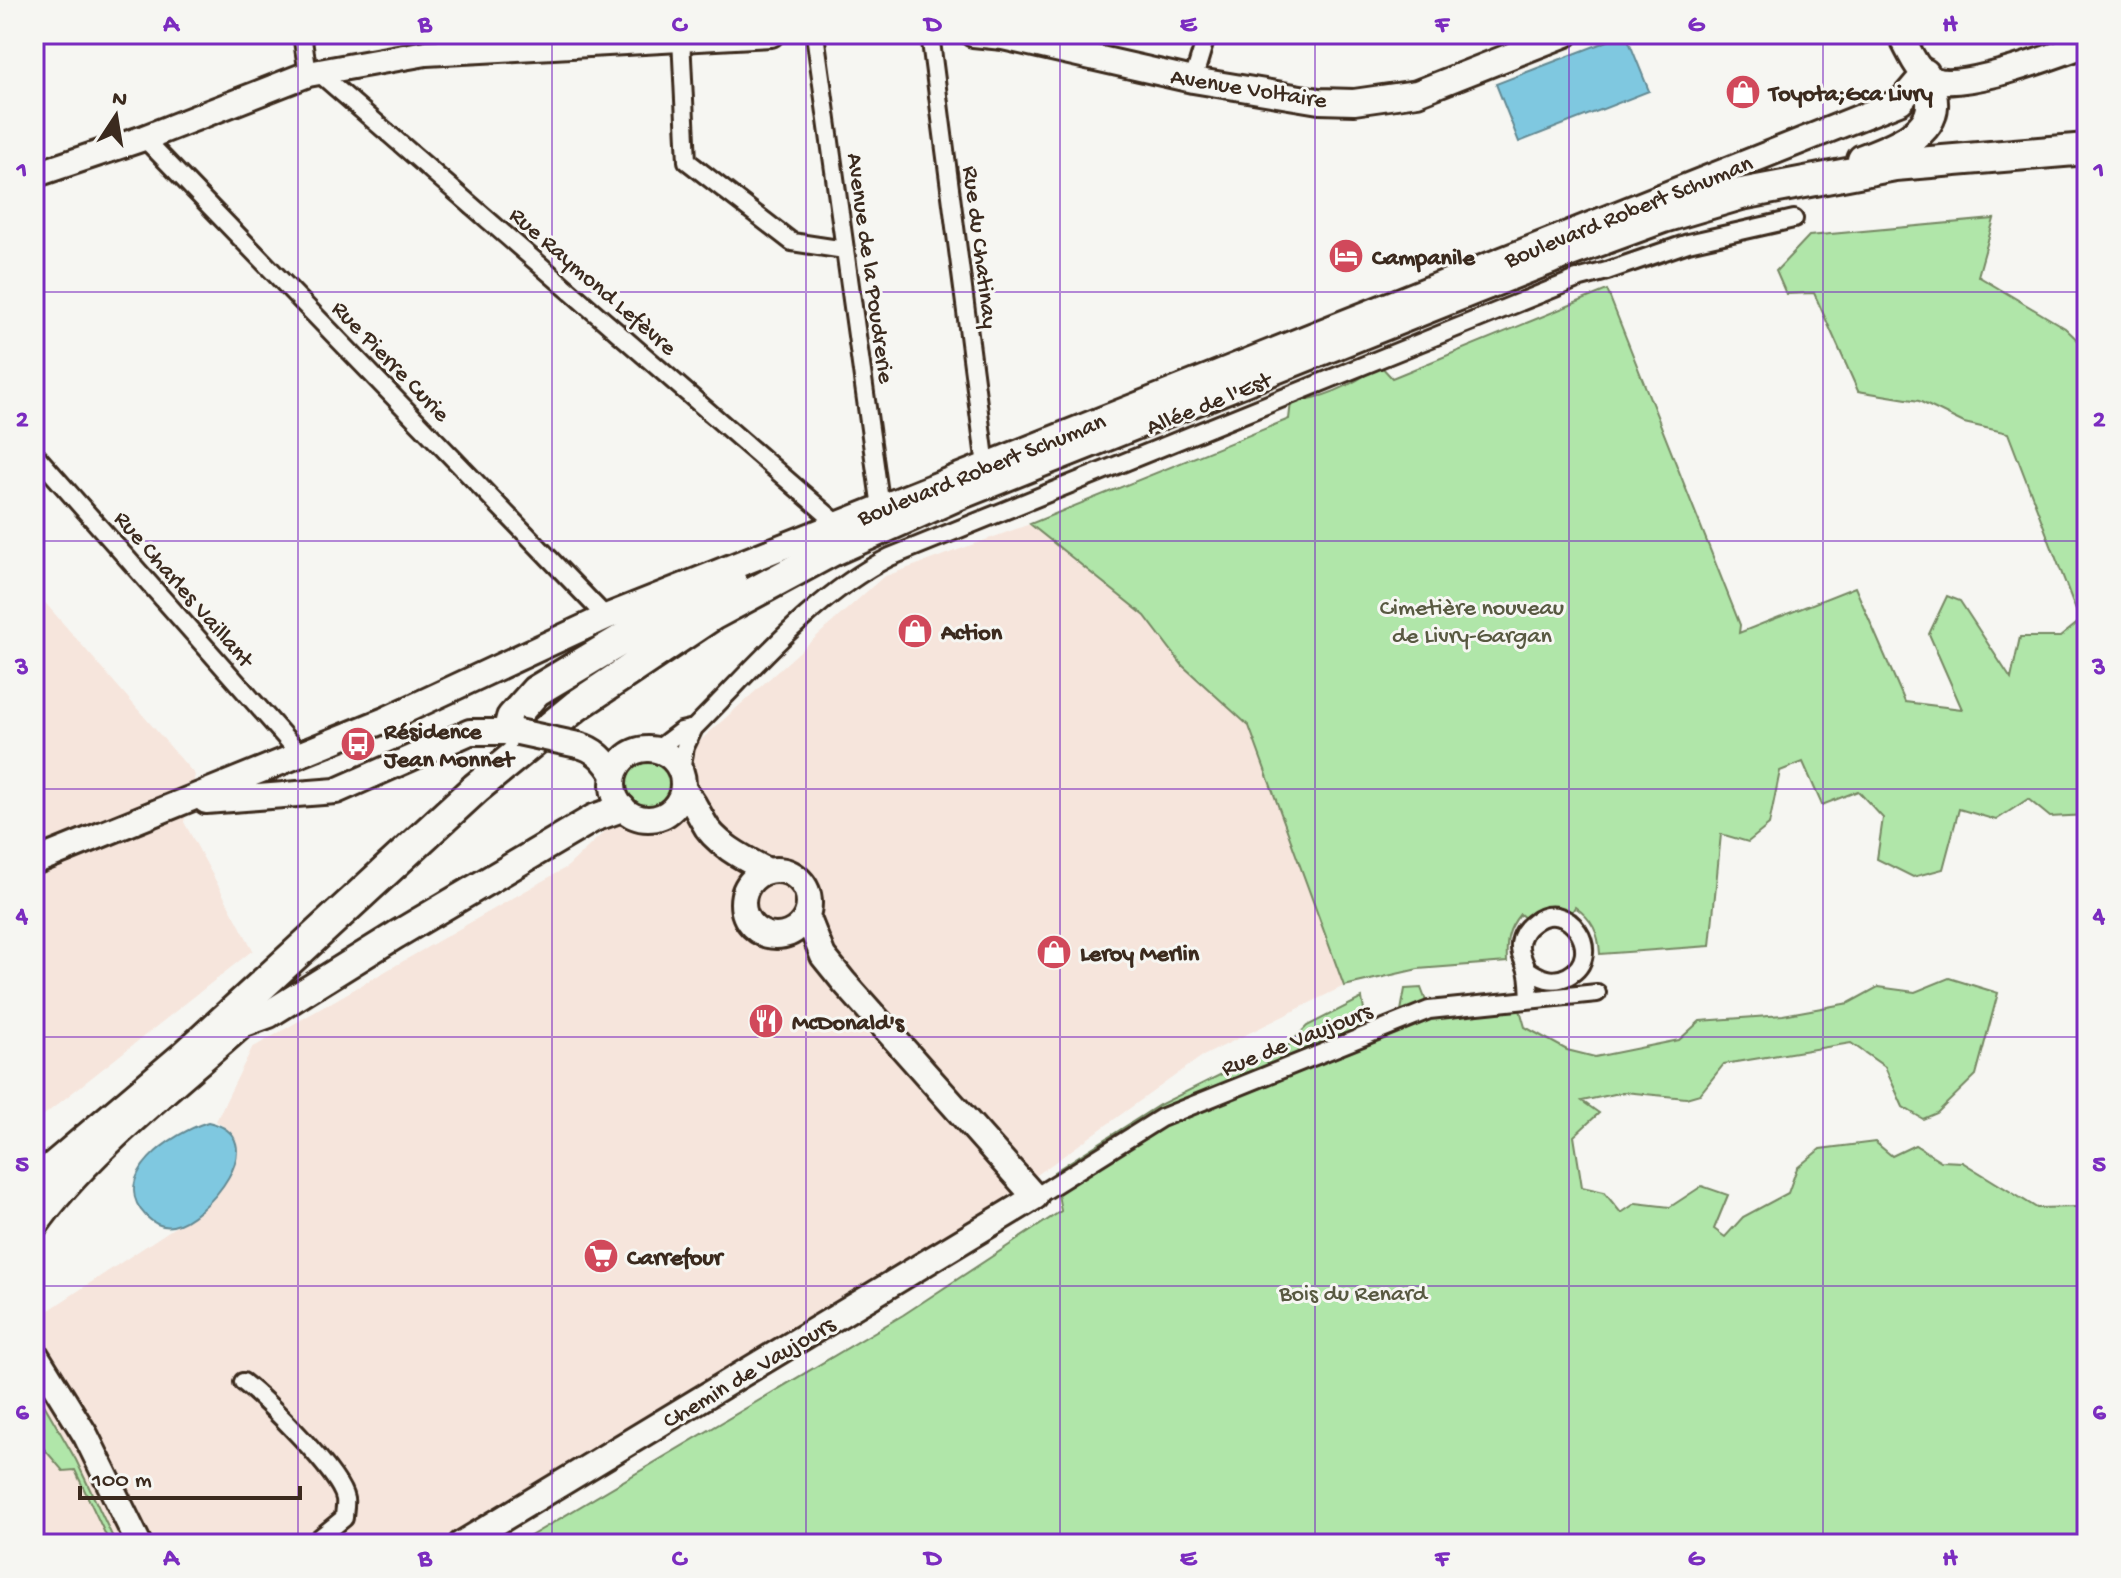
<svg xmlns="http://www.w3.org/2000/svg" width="2121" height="1578" font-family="'Gochi Hand',sans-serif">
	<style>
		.built { fill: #f6e5dc }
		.green { fill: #b0e6a9; stroke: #768864; stroke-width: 2 }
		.water { fill: #7fc8e0; stroke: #648992; stroke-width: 2 }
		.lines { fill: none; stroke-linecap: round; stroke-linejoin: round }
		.street-casing { stroke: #3b2a1e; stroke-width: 22 }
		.secondary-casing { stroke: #3b2a1e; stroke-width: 30 }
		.primary-casing { stroke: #3b2a1e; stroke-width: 32 }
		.highway-casing { stroke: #3b2a1e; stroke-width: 36 }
		.street { stroke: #f6f6f2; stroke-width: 16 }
		.secondary { stroke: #f6f6f2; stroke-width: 24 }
		.primary { stroke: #f6f6f2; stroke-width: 26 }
		.highway { stroke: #f6f6f2; stroke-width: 30 }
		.secondary-bridge-casing { stroke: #3b2a1e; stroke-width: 30; stroke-linecap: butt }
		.secondary-bridge { stroke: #f6f6f2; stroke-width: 24 }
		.grid { fill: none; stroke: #7b2cbf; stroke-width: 2; stroke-opacity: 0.55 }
		.labels { text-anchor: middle; stroke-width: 6; stroke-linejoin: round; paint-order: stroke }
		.street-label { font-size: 24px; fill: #3b2a1e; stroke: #f6f6f2 }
		.poi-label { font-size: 24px; font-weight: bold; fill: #3b2a1e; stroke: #f6f6f2; text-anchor: start }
		.park-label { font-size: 24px; fill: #585941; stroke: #f6f6f2 }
		.neatline { fill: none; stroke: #7b2cbf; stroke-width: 3 }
		.grid-label { font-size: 26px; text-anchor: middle; font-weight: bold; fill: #7b2cbf }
	</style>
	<rect width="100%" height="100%" fill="#f6f6f2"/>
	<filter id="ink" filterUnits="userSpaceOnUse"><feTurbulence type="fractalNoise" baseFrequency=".0125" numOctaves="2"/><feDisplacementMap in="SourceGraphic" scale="16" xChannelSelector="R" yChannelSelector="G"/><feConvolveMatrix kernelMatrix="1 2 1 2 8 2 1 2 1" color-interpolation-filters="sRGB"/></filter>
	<g filter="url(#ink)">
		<!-- built -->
		<path class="built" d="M1030,524L1145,616L1183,666L1249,726L1344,986L1201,1057L991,1208L433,1544H34V1320L178,1225L205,1206L229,1177L237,1160L223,1126L216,1121L252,1048L567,867L703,738L883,577Z
			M34,590L195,775L184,822L253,950L34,1123Z"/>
		<!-- green -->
		<path class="green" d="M1994,219L1978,276L2065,328L2087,349V815L2050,817L2028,799L1996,820L1959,809L1943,869L1913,877L1877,859L1883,818L1858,791L1822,805L1803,762L1780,771L1769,825L1748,842L1721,834L1710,946L1600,954C1599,933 1592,919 1575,907L1572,912C1553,906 1542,907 1526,919L1520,914C1507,930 1506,941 1507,962L1418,969L1344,986L1249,726L1183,666L1145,616L1030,524L1289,419L1291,402C1325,399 1353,385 1380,365L1392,378L1607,290L1740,625L1739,633L1855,587L1905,702L1962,709L1929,634L1947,596L1960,601L2011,679L2020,637H2060L2080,621L2008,433L1964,423L1919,401L1858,391L1814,293L1786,294L1776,271L1809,236Z
			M624 786a26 26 0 1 1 52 0a26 26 0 1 1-52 0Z
			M1949,978L1998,993L1976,1075L1937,1113L1923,1119L1903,1107L1885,1067L1851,1043L1724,1064L1700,1094L1686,1098L1624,1092L1582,1101L1599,1113L1574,1136L1582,1187L1604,1192L1621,1213L1636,1203L1670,1207L1702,1186L1728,1195L1714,1229L1725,1237L1743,1217L1788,1193L1797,1168L1820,1149L1875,1142L1892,1156L1915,1145L1941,1161L1962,1162L2037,1208L2078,1207L2087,1214V1544H517L903,1315L1061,1211L1054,1172L1159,1105L1230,1070L1285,1049L1307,1026L1362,998L1368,1036L1399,1022L1405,989L1421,988L1429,1009L1517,999L1525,1027L1567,1050L1595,1057L1679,1040L1700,1021L1783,1015L1849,1003L1878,987L1915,992Z
			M34,1387L76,1460L116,1544H110L75,1470L63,1471L34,1437Z"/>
		<!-- water -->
		<path class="water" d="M1626,34L1649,91L1519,142L1496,84Z
			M208,1122C277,1137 205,1220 173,1226C162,1228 154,1224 146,1216C107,1176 173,1133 208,1122Z"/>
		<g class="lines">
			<defs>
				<path id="street" d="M302,34L308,74
					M815,34L881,508
					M930,34L986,466
					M681,38L687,161L792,242L845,250
					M319,73L838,524
					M1193,80L1207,34
					M144,138L606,617
					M34,453L300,754
					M656,750L681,731L694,728
					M681,770L685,747L694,728C755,667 813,596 890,557L1577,279L1607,271L1688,243L1794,219
					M1527,969C1540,978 1553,984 1568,976C1607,955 1567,895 1533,923C1526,928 1521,935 1520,944C1519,954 1523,958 1526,967C1530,977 1529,989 1530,999
					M1035,1197L1161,1118L1429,1010L1597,993
					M243,1382C265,1399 341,1474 345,1499C346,1505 344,1512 344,1518L312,1544"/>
				<path id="secondary" d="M973,34L1003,37L1193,80L1319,101L1354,102L1417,93L1566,34
					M1900,34C1907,47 1915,66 1926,76C1952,96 2056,55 2087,44
					M34,175L144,138L308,74L426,53L771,34
					M578,745C595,749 605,760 614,775
					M613 784a35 35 0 1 1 70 0a35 35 0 1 1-70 0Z
					M683,788C691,799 697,809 703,821C714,844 747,860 768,871
					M206,801L336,791L470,732H518
					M34,862L385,720L606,617L1901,101L1924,74
					M743 903a33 33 0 1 1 66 0a33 33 0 1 1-66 0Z
					M34,1352L86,1436L139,1544
					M461,1544L1035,1197L844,982L823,956L807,916"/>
				<path id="primary" d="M34,1226C85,1153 175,1084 242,1024L269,1014L396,935L594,818L622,808"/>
				<path id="highway" d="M1863,160C1886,151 1931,136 1932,106C1933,96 1927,84 1924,74
					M509,730L512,718L536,691L648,624L732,584
					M34,1184L185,1056L476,788L576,706L712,615L831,551L959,494L1551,258L1663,217L1741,194L1895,165L2087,149"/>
			</defs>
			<!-- street casing -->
			<use href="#street" class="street-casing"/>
			<!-- secondary casing -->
			<use href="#secondary" class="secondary-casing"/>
			<!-- primary casing -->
			<use href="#primary" class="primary-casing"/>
			<!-- highway casing -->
			<use href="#highway" class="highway-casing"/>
			<!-- street -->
			<use href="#street" class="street"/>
			<!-- secondary -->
			<use href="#secondary" class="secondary"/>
			<!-- primary -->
			<use href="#primary" class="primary"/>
			<!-- highway -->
			<use href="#highway" class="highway"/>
			<defs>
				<path id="secondary-bridge" d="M518,732L578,745"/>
			</defs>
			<!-- secondary-bridge casing -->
			<use href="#secondary-bridge" class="secondary-bridge-casing"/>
			<!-- secondary-bridge -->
			<use href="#secondary-bridge" class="secondary-bridge"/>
		</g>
	</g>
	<!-- grid -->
	<path class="grid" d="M298,34V1544M552,34V1544M806,34V1544M1060,34V1544M1315,34V1544M1569,34V1544M1823,34V1544M34,292H2087M34,541H2087M34,789H2087M34,1037H2087M34,1286H2087"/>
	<!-- icons -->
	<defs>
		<symbol id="shop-disc" viewBox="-11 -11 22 22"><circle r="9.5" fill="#d1495b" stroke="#f6f6f2"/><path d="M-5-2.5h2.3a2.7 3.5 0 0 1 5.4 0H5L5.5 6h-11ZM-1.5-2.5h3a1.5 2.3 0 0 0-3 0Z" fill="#fff"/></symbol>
		<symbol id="hotel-disc" viewBox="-11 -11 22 22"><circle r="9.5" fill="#d1495b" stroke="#f6f6f2"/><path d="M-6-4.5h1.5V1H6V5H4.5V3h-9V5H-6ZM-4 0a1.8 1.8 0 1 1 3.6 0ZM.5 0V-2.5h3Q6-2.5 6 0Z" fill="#fff"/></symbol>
		<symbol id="bus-disc" viewBox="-11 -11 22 22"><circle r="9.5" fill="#d1495b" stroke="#f6f6f2"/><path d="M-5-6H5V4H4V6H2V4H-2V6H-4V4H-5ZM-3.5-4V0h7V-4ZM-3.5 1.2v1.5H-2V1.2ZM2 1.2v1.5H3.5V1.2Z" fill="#fff"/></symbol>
		<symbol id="restaurant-disc" viewBox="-11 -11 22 22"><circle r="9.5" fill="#d1495b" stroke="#f6f6f2"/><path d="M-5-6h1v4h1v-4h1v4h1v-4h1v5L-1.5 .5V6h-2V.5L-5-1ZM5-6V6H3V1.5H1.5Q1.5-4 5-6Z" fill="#fff"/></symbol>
		<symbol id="supermarket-disc" viewBox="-11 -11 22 22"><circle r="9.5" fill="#d1495b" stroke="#f6f6f2"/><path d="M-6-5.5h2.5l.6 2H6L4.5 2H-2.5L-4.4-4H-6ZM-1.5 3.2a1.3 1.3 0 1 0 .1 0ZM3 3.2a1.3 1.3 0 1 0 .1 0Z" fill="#fff"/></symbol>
	</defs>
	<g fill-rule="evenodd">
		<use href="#shop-disc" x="1723" y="72" width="40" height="40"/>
		<use href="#hotel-disc" x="1326" y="236" width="40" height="40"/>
		<use href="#shop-disc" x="895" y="611" width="40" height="40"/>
		<use href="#bus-disc" x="338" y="724" width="40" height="40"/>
		<use href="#shop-disc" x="1034" y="932" width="40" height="40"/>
		<use href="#restaurant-disc" x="746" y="1001" width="40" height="40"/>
		<use href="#supermarket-disc" x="581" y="1236" width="40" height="40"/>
	</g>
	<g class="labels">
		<!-- street labels -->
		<g class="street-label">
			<text transform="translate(1249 87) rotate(9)" y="8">Avenue Voltaire</text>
			<text transform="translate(1628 210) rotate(-22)" y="8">Boulevard Robert Schuman</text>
			<text transform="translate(982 247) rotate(83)" y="8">Rue du Chatinay</text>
			<text transform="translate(872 268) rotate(82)" y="8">Avenue de la Poudrerie</text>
			<text transform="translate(594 280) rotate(41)" y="8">Rue Raymond Lefèvre</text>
			<text transform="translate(392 360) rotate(46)" y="8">Rue Pierre Curie</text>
			<text transform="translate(1208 402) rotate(-22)" y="8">Allée de l'Est</text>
			<text transform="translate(981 468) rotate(-22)" y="8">Boulevard Robert Schuman</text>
			<text transform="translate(185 588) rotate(49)" y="8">Rue Charles Vaillant</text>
			<text transform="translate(1296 1038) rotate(-22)" y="8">Rue de Vaujours</text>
			<text transform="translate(748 1371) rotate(-31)" y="8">Chemin de Vaujours</text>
		</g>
		<!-- poi labels -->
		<g class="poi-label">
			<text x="1769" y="100">Toyota;Gca Livry</text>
			<text x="1372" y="264">Campanile</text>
			<text x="941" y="639">Action</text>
			<text x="384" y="738">Résidence<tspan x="384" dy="28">Jean Monnet</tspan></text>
			<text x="1080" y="960">Leroy Merlin</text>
			<text x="792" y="1029">McDonald's</text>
			<text x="627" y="1264">Carrefour</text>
		</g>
		<!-- park labels -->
		<g class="park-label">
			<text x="1472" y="614">Cimetière nouveau<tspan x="1472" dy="28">de Livry-Gargan</tspan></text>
			<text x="1353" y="1300">Bois du Renard</text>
		</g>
	</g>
	<!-- margin -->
	<rect width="2121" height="1578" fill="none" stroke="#f6f6f2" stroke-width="88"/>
	<!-- north arrow -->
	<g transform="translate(116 116) rotate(12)" stroke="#f6f6f2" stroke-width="6" paint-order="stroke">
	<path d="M0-6L14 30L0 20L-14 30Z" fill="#3b2a1e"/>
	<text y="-12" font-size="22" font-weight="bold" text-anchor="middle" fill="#3b2a1e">N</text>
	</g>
	<!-- scale -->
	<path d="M80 1486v12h220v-12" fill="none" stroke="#3b2a1e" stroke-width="4"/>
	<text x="92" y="1486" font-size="24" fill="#3b2a1e" stroke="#f6f6f2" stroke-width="6" paint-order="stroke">100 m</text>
	<rect x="44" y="44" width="2033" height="1490" class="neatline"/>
	<g class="grid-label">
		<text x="171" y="31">A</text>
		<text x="425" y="31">B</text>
		<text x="679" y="31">C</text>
		<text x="933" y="31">D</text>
		<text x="1188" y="31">E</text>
		<text x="1442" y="31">F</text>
		<text x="1696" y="31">G</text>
		<text x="1950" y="31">H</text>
		<text x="22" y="177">1</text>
		<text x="2099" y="177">1</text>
		<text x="22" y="426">2</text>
		<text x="2099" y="426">2</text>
		<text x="22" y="674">3</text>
		<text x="2099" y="674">3</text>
		<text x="22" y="922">4</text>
		<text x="2099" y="922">4</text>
		<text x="22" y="1171">5</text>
		<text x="2099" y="1171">5</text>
		<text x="22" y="1419">6</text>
		<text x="2099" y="1419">6</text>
		<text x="171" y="1565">A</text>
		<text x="425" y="1565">B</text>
		<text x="679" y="1565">C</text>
		<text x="933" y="1565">D</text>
		<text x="1188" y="1565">E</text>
		<text x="1442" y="1565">F</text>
		<text x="1696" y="1565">G</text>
		<text x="1950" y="1565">H</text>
	</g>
</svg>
